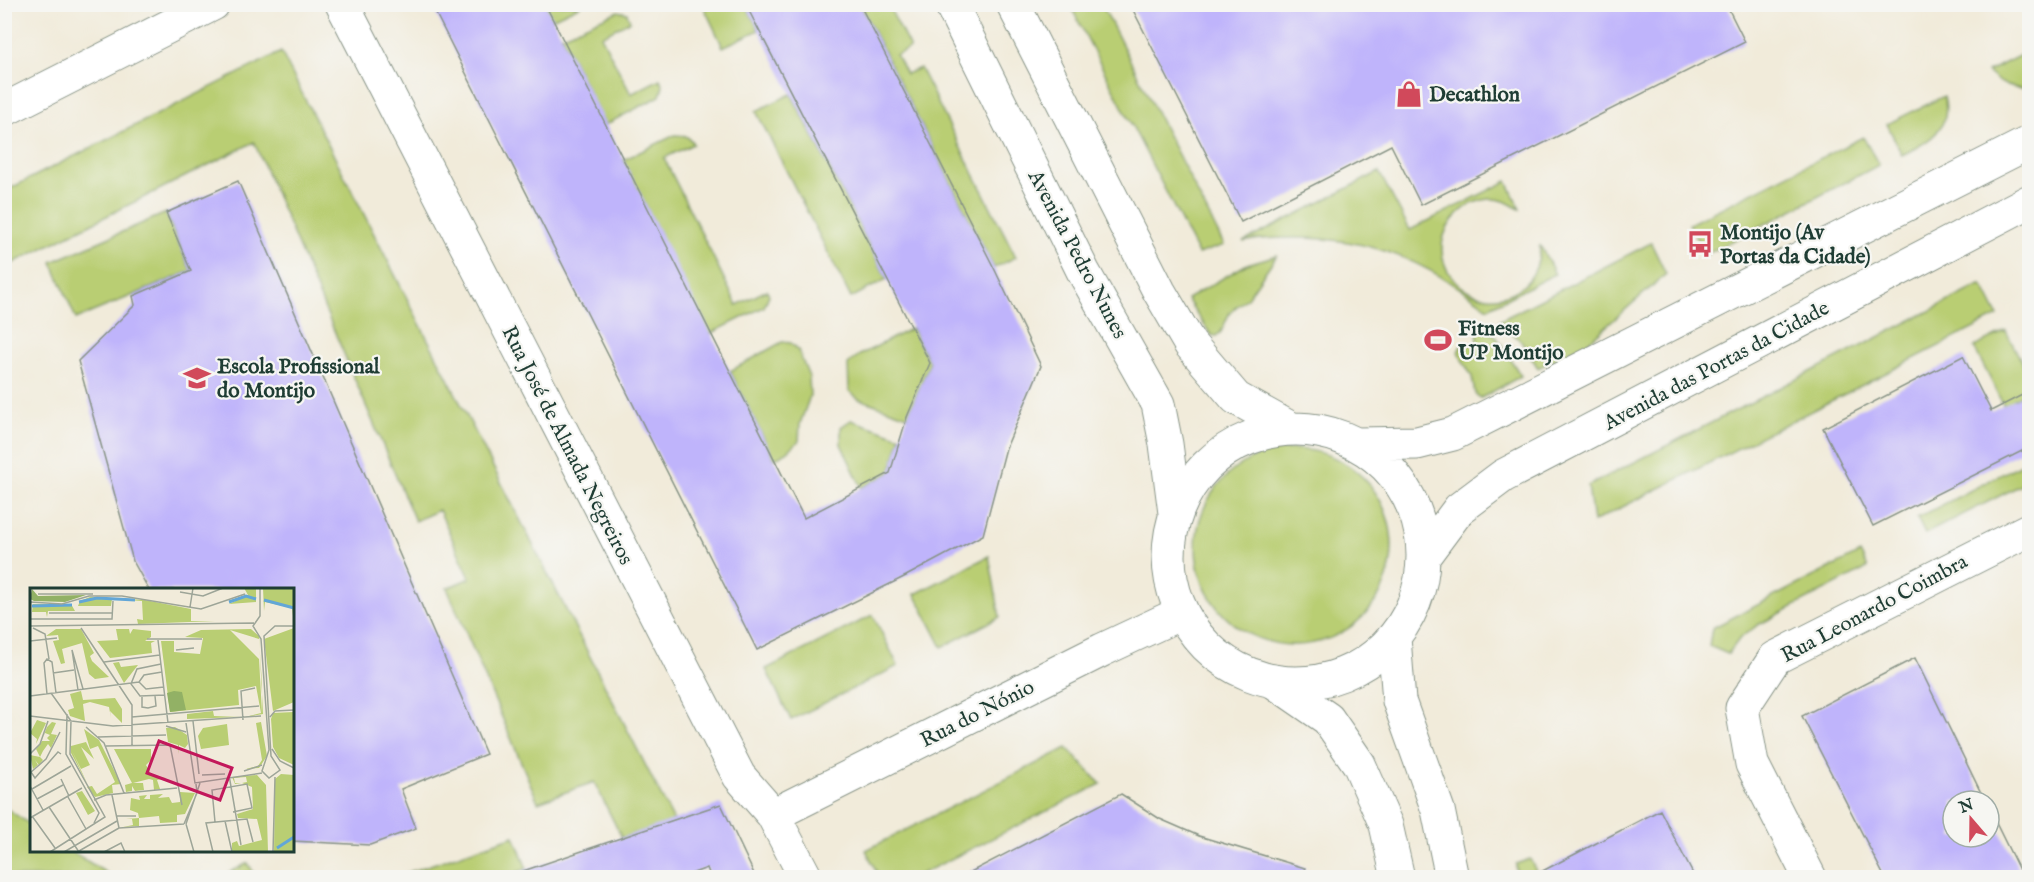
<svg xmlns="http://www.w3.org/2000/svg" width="2034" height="882" font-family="'IM FELL English',serif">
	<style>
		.green { fill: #b9ce73; stroke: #6c8654; stroke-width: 1.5 }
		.building { fill: #bfb4fb }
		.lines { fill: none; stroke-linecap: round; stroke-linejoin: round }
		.street-casing { stroke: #889487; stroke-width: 35 }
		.secondary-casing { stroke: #889487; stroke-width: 35 }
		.street { stroke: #fff; stroke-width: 33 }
		.secondary { stroke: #fff; stroke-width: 33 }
		.labels { text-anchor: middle; stroke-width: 4.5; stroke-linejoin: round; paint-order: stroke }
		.poi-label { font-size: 21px; font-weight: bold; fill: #1f3d34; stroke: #f6f6f2; text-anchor: start }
		.street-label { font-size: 21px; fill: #1f3d34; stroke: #f6f6f2 }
		.inset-river { fill: none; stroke: #62a6d7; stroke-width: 3 }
		.inset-road { fill: none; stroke: #9da598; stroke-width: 1.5 }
		.view { fill: #c2185b; fill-opacity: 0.15; stroke: #c2185b; stroke-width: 3 }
		.inset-edge { fill: none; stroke: #1f3d34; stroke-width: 3 }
	</style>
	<rect width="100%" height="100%" fill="#f6f6f2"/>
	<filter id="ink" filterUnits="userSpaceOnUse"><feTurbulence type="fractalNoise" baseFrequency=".0167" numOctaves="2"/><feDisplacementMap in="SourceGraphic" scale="12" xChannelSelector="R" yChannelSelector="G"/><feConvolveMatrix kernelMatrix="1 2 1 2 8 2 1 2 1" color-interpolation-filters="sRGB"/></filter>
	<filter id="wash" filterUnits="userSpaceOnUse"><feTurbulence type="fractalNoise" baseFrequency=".008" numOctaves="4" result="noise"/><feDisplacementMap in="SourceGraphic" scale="24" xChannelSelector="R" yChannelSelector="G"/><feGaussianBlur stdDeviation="1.35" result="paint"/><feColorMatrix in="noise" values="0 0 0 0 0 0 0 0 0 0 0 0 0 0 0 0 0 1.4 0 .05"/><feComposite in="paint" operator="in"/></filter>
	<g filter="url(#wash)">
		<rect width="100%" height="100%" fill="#f1ebda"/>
		<!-- green -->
		<path class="green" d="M545,5H581L552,19Z
			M703,5H746L759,30L723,47Z
			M860,5H888L910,48L896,55L906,74L920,68L1016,257L994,268Z
			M1070,5H1102L1224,245L1198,254Z
			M618,11L627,13L630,21L601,36L631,94L660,79L663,86L660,96L605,125L561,36Z
			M2029,51V88C2011,90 2000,84 1987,72Z
			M281,52L674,821L622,838L594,782L538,802L447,588L470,578L439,510L415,521L254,142L5,267V191Z
			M791,94L887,279L851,298L756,111Z
			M1944,96C1953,129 1927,143 1902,155L1887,124Z
			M675,135C683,135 690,136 693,144L664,158L737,305L767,290L769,295L764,307L710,334L623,160Z
			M1863,137L1879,165L1705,255L1689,224Z
			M1379,172L1410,230L1507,181L1520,209C1515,207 1509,203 1504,201C1474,191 1441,221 1442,250C1443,284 1482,307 1512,293C1531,284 1540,266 1540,245L1555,274L1488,308C1426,262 1372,237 1293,238C1276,238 1260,238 1243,242Z
			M166,213L191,271L76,319L52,262Z
			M1651,243L1666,274L1586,344L1538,368L1522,342L1499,321Z
			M1277,255L1247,298L1230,312L1221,332L1216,336L1211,335L1187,299L1247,264Z
			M1982,284L1998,316L1593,522L1588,486Z
			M1477,324L1496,336L1521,376L1481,398L1475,394L1472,377L1458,352L1461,346L1478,343Z
			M912,328L930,363L908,416L859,399L849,391L848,364L858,356Z
			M2006,331L2029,376V391L2014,399L2029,430V455L1974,347Z
			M782,342L791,343L798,350L809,377L810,396L800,424L799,441L787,452L774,459L730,371Z
			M851,420L901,437L890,473L862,488L841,444V427Z
			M1196 547a98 98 0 1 1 196 0a98 98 0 1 1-196 0Z
			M2029,460V481L1925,534L1917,518Z
			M1860,553L1868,568L1758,625L1740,638L1728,654L1709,646L1712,628Z
			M989,556L1000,617L942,647L915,594Z
			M873,615L898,666L791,720L766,669Z
			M1067,748L1101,784L915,877H879L866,850Z
			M4,807L31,825L32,850L71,851L113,877H5Z
			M514,836L527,869L503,877H395Z
			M1530,859L1539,877L1516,878V864Z
			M248,863L256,877H221Z"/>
		<g id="blocks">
			<!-- building -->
			<path class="building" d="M431,4H545L804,518L890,473L907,417L930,363L746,5H860L993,266L1041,366L1006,448L983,535L906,576L757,650Z
				M1130,4H1726L1745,42L1421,205L1391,145L1241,222Z
				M238,181L486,754L401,789L416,828L370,845L292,841V590H149L133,561L78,361L135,305L133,296L191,271L166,213Z
				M1963,356L1991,411L2030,391V447L1873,526L1823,428Z
				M1915,658L1985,801H1953V837H1989V809L2023,878H1885L1802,716Z
				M1121,794L1160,819L1199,836L1305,868L1303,878H959Z
				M721,804L756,878H711L707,868L680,878H524L523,871Z
				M1660,810L1695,878H1529Z"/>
		</g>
	</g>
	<g filter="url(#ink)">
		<use href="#blocks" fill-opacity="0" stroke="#889487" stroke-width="1.5"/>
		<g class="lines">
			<defs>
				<path id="street" d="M342,4L739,776L773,815L806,878
					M4,110L213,4
					M1394,638L1399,701L1438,810L1452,878
					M1273,681L1328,719L1359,764L1386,825L1398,878
					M773,815L1102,650L1181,613
					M1810,878L1752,764L1742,708L1775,658L2030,529"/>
				<path id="secondary" d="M951,4L1083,271L1158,404L1166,444L1175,513
					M1013,4L1159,291L1190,344L1236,398L1290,428
					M1169 556a127 127 0 1 1 254 0a127 127 0 1 1-254 0Z
					M1358,444L1417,443L1453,434L2030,142
					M1424,556L1459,509L1503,476L2030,201"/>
			</defs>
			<!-- street casing -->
			<use href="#street" class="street-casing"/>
			<!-- secondary casing -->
			<use href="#secondary" class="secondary-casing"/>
			<!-- street -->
			<use href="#street" class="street"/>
			<!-- secondary -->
			<use href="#secondary" class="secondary"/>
		</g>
	</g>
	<!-- icons -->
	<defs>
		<symbol id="shop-bare" viewBox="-9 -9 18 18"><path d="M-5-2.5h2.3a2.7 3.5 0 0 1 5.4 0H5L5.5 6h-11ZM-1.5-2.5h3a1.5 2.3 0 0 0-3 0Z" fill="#d1495b" stroke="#f6f6f2" stroke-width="2.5" paint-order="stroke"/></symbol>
		<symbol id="bus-bare" viewBox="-9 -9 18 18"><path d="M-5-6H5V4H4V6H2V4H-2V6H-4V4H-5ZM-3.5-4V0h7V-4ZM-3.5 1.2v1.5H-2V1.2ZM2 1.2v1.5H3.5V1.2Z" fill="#d1495b" stroke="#f6f6f2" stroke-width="2.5" paint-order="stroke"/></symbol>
		<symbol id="stadium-bare" viewBox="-9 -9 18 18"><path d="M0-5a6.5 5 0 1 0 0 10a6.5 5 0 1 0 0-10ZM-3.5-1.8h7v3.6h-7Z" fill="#d1495b" stroke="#f6f6f2" stroke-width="2.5" paint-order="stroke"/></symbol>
		<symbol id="school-bare" viewBox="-9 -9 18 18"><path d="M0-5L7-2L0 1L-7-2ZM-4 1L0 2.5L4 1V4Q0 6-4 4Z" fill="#d1495b" stroke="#f6f6f2" stroke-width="2.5" paint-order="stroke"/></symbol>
	</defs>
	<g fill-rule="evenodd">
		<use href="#shop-bare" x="1390" y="75" width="38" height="38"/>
		<use href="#bus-bare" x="1681" y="225" width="38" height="38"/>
		<use href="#stadium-bare" x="1419" y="321" width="38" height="38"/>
		<use href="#school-bare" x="178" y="359" width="38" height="38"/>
	</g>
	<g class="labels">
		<!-- poi labels -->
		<g class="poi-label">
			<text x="1429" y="101">Decathlon</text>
			<text x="1720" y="239">Montijo (Av<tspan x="1720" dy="24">Portas da Cidade)</tspan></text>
			<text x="1458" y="335">Fitness<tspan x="1458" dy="24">UP Montijo</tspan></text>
			<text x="217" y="373">Escola Profissional<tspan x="217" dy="24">do Montijo</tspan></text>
		</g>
		<!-- street labels -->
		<g class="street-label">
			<text transform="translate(1078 254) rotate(62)" y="7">Avenida Pedro Nunes</text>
			<text transform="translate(1716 365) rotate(-28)" y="7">Avenida das Portas da Cidade</text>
			<text transform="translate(568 445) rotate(63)" y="7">Rua José de Almada Negreiros</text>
			<text transform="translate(1874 608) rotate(-28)" y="7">Rua Leonardo Coimbra</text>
			<text transform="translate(977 713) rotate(-27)" y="7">Rua do Nónio</text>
		</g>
	</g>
	<!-- overview -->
	<g transform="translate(30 588)">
		<rect width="264" height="264" fill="#f1ebda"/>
		<path d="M214,0H226V14L199,16L218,7ZM233,0H264V36L262,20L235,14L234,23ZM60,9L115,12L161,21V33H185L108,36L107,31L113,32L112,13L82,11L81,18H48L50,13ZM3,16H41L45,23H18L17,29L16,24H2ZM264,40V114L243,123L234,51ZM26,41H51L64,65L60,68L62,73L79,89L65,91L59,86L52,55L32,61L35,75L31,76L23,53L29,52L28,47L16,48ZM86,41H99L100,46L103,41L121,43V49L115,53H125L121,55L122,65L80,70L67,53L88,52ZM171,42L221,41L229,48L233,126L215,129L231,125L226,98L208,102L209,117L140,124L131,53H144V64L170,66L173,50L155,49ZM200,42L229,51L232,96V125L229,71ZM89,74L91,79L108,77L94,95L83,75ZM51,103L53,112L85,110L92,121V135L80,123L81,130L79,119L60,114L53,116L55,133L40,128L38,122L44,120L40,106ZM183,123L184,128L210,129L157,131V126ZM264,124V177L249,170L243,159L241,131L243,125ZM7,132L16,135L6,156L7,151L0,145ZM22,134L26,135L21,146L27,147L21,160L18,156L13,163L10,169L13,172L9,177L5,172L8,177L3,181L0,167L10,169L6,161L12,153H20L17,150L20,147L15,145L13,149L17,139ZM231,134L237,168L229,180L215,181L228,178L232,172L226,135ZM197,136L199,157L171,161L168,148L173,140ZM145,139L157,147L158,156L155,160L149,157V166L148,157L138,154L136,140ZM54,141L69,152L91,196L82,197L83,205L65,209L57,199L62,198L67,206L85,194L68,158L60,161ZM56,154L64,171L51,159L60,177L51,181L42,163L57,195L41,165V158ZM84,161H121V172L116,177L122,188L136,190L127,192L130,201L124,202L123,192L119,191L103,195H113L114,202L105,203L102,198V203L96,204L95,197L102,195ZM251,186L264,187V264H244L245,191ZM227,187L236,197L238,264H202V255L207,253L209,258L232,252L227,231L208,230L207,226L223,221L222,199L212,195L217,194L216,189L204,190L205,195H211L205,196L202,189ZM52,203L65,223L58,227L46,205ZM150,204L165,205L155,226L147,227V234L130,235L129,228L109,230V238L93,239L103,237L102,231H96L109,230L108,225L100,222L101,210L110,212L109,208L117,207L114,211H120V207L133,206L128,210L139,209L142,215L150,214Z" fill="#b9ce73" fill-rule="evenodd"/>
		<path d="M2,1L8,8L56,7L35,14L4,13L0,11ZM144,103L152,104L156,122L140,124L137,105Z" fill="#92b165"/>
		<path class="inset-river" d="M234,12L264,20M49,14L67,10L105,12M199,14L216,8L226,11M2,18L42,17M247,260L264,249"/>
		<path class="inset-road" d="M230,0V28L223,38L231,51L239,162L232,183L239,190L250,182L241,168L234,48L245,38H264M150,4L173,8L193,0M8,6H63M0,14L32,16L59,8H92L171,21L215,6M160,19L163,0M19,25H82M0,31H82L83,13M0,38L224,35M3,40L15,46L19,71M51,40L102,117V158M117,51H172M128,52L138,135M0,53L27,50M146,62L164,60M74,74L130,67M131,76L107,81L101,96L110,108L135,107M132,84L114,87L109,94L116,101L134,99M23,85L44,82M48,102L42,62L53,101M21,105L41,133M17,106L14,75L17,71L22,74L26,105M0,108L109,94M112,109V119L118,120L126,118L125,108M37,126L36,166L69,225L64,235M0,128L83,138L231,128M102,129L229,118M240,129L245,123L264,122M213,132L211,103L225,100M163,133L169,186M156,135L165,195L232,185M136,138L156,144M56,139L74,155L94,205M68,149L136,147M76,158L140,157L152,217M242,161L250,173L264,180M0,166L10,156L18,133M214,183L232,177M1,184L5,190L28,164L31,166M0,185L16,171L30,144M172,187L195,186M199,187L211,257M31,191L39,208M0,198L13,222M2,201L41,178M82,207L89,240M38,209L56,241M7,211L33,197M64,212L76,207L147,200M19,219L49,264M2,228L25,260M86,228H106M0,230L52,200M195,233L202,264M185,234L182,202L217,196L222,220L203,224M154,236L167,205L166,196M156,236L170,195M156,236L164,264M89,240L154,236M49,263L89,240M20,264L75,229L40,166L41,133M34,264L87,233M74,264L91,255L95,264M183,264L176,235L217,231L223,254M243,264L245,189"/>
		<path class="view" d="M129,153L202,180L190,212L117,185Z"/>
		<rect width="264" height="264" class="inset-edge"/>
	</g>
	<!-- margin -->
	<rect width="2034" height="882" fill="none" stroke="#f6f6f2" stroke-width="24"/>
	<!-- north arrow -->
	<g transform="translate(1971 819) rotate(340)"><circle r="28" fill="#f6f6f2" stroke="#a0aca6" stroke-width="1.5"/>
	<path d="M0-4.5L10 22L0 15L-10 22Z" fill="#d1495b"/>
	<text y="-9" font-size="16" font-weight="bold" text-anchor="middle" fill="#1f3d34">N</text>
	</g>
</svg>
